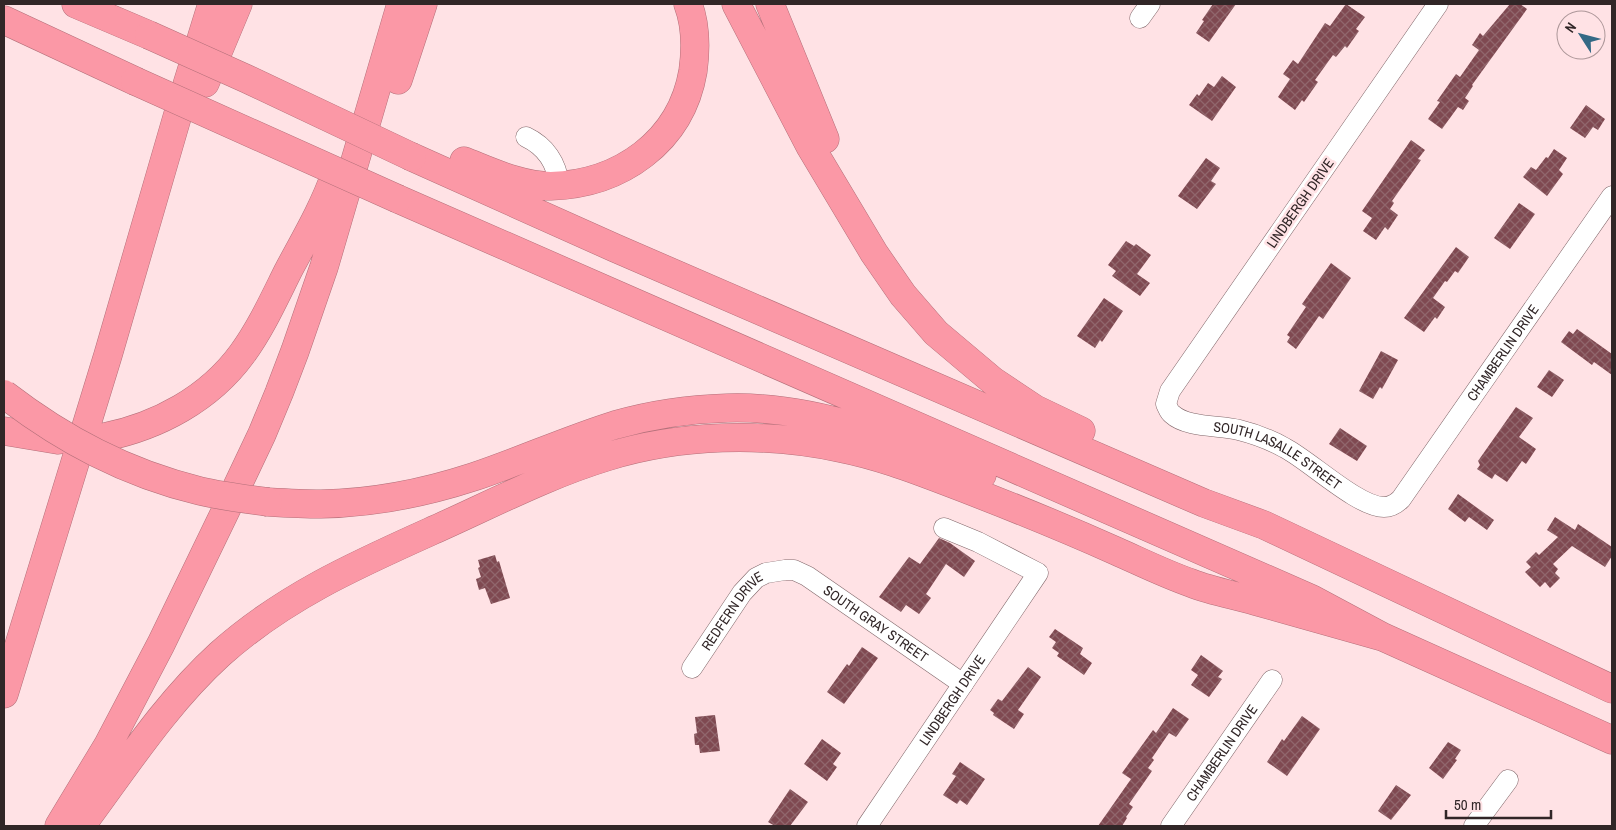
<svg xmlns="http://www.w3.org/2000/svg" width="1616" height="830" font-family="'Archivo Narrow',sans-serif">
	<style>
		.building { fill: url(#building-cross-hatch) }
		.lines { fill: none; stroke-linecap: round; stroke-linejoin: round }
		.minor-casing { stroke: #80676a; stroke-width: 21 }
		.highway-casing { stroke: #b4707a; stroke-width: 29 }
		.minor { stroke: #fff; stroke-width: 20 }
		.highway { stroke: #fb98a6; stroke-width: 28 }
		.highway-bridge-casing { stroke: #b4707a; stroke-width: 29; stroke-linecap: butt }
		.highway-bridge { stroke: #fb98a6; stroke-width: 28 }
		.labels { text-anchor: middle; stroke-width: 5; stroke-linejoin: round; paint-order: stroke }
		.street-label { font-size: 14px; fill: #312627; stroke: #ffe2e5 }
	</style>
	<defs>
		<pattern id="building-cross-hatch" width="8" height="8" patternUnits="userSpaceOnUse" patternTransform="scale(1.25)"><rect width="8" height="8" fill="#7f4951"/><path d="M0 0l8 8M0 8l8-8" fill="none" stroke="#90666c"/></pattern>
	</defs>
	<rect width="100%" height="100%" fill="#ffe2e5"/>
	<!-- building -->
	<path class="building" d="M1213,4H1236L1209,42L1196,33L1204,21L1202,20Z
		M1346,4L1365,17L1356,29L1359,31L1347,48L1345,46L1336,57L1333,55L1315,80L1318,82L1304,102L1302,100L1295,110L1278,97L1290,79L1283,74L1293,60L1298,64L1325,23L1330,26Z
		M1510,4H1520L1527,9L1472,85L1473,86L1465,98L1469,101L1463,110L1458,107L1442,129L1428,119L1440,102L1437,101L1456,74L1460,77L1479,50L1472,45L1480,33L1483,36Z
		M1222,76L1236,87L1212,121L1189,105L1197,94L1199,96L1208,83L1214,87Z
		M1586,105L1605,119L1598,130L1593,127L1585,138L1570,128Z
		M1411,140L1425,150L1418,159L1421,160L1392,201L1394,203L1390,209L1398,215L1388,230L1385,227L1376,240L1363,231L1372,218L1362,211Z
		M1554,149L1567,158L1559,170L1563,174L1547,196L1523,177L1531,167L1536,170L1546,157L1548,158Z
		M1206,158L1220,168L1211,181L1216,184L1197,209L1178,196Z
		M1519,203L1535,214L1510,249L1494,238Z
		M1126,241L1134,246L1136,244L1151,255L1137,274L1150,283L1140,296L1112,276L1116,271L1108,265Z
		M1456,247L1469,257L1458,273L1455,271L1447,282L1445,281L1433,298L1445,307L1437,319L1435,317L1424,332L1404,318Z
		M1331,263L1351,278L1323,319L1319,316L1296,349L1287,342L1290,337L1287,335L1306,307L1302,304Z
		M1104,298L1123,311L1102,342L1100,340L1095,348L1077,336Z
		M1577,329L1612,354V375L1594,362L1592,365L1561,342L1569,331L1573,334Z
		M1381,351L1398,360L1382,389L1380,387L1373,399L1359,391Z
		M1549,370L1564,380L1552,397L1537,387Z
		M1516,407L1533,418L1519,437L1536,449L1526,464L1522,461L1507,482L1495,474L1492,479L1477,469L1480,465L1478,461Z
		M1340,428L1367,446L1357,461L1329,444Z
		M1458,494L1494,520L1487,530L1469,517L1465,522L1448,509Z
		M1555,517L1575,530L1578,524L1612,547V556L1605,567L1572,546L1553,564L1558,569L1555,573L1560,578L1550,588L1545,582L1540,587L1525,572L1531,567L1526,562L1536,552L1539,555L1558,537L1547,530Z
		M939,538L950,543L975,561L964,577L946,564L926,594L931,598L919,614L906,605L901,612L879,597L909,557L920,564Z
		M495,555L497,562L499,561L510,598L491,604L485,588L479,590L476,579L481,577L478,568L480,567L478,560Z
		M1055,629L1083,648L1080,654L1092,663L1084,675L1057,656L1059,653L1052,648L1056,642L1049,637Z
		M862,647L878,658L844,704L827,692L847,664L849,666Z
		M1201,655L1223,671L1218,677L1222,679L1209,697L1191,685L1198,675L1191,670Z
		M1028,667L1041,677L1018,710L1024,714L1014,729L993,715L994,713L990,710L998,699L1002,701Z
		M1173,708L1189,719L1176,737L1169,733L1152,758L1154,760L1148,768L1152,771L1129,804L1133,807L1126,817L1127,818L1122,826H1098L1131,779L1122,773L1153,730L1156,733Z
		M715,715L720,751L700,753L699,745H695L694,734L697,733L695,717Z
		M1302,716L1320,729L1287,776L1267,762L1282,739L1284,741Z
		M822,739L841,753L833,764L837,767L827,781L804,764Z
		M1448,742L1461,750L1455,759L1457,760L1443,779L1429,768Z
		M960,762L985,779L967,805L960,800L957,804L943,795L956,776L952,774Z
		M1396,785L1411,795L1391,820L1378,811Z
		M790,789L808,802L790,826H775L768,822Z"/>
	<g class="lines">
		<defs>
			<g id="minor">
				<path id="s1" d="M1438,4L1170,391L1166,404C1168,408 1169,412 1172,414C1187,428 1220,425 1239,430C1255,434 1271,440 1285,448C1310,461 1358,507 1384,507C1390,507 1396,504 1401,499L1612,196"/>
				<path d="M1140,18L1150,4"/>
				<path d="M526,137C545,146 557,163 559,185"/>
				<path id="s2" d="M692,668L742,593L756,578L766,573L785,570H794L807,576L963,684"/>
				<path id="s3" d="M867,826L1038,573L978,542L944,528"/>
				<path id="s4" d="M1171,826L1272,680"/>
				<path d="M1474,826L1508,780"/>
			</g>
			<path id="highway" d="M76,4L149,35
				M736,4L810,146L874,253L903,295L936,333L993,381L1035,409L1081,431
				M770,4L825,139
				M4,20L135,81
				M398,80L423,4
				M205,83L238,4
				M412,157L615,248L1204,503L1264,525L1612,689
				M464,161C492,172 521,186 551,186C620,184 681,142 693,71C696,49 696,25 688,4
				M398,199L1312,599L1383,637L1612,740
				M4,431L58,440
				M105,437C158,426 209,399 242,354C261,328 274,299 288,271C305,239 323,209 335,175
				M268,502C285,503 303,504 321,504C372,503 424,493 473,477C521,461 567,440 615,425C650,415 691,409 727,408C814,405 903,440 982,475
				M4,694L108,355L178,114L212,4
				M59,826L108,745L161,644L224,514L262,434L279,393L295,351L324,267L401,4
				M81,826C125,767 165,704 220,654C285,596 358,564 436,529C492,504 547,475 606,457C680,434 764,432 840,448C876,455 911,468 945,481C1003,503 1060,526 1116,551C1141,562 1165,574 1191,583C1211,591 1234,595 1255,601C1297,613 1340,625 1383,637"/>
		</defs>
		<!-- minor casing -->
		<use href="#minor" class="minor-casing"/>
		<!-- highway casing -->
		<use href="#highway" class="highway-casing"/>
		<!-- minor -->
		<use href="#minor" class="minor"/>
		<!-- highway -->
		<use href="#highway" class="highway"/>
		<defs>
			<path id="highway-bridge" d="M149,35L247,79L412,157
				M135,81L398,199
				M4,394C64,440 126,473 200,491C222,496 245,499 268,502"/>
		</defs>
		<!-- highway-bridge casing -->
		<use href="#highway-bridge" class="highway-bridge-casing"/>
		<!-- highway-bridge -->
		<use href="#highway-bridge" class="highway-bridge"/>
	</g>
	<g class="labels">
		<!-- street labels -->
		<g class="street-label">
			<text transform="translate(1300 203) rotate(-55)" y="5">LINDBERGH DRIVE</text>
			<text dy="5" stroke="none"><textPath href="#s1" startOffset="929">CHAMBERLIN DRIVE</textPath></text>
			<text dy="5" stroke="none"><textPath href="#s1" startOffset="611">SOUTH LASALLE STREET</textPath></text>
			<text dy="5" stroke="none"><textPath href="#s2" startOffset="70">REDFERN DRIVE</textPath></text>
			<text dy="5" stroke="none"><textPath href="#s2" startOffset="248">SOUTH GRAY STREET</textPath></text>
			<text dy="5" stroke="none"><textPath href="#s3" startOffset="152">LINDBERGH DRIVE</textPath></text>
			<text dy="5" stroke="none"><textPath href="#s4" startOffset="89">CHAMBERLIN DRIVE</textPath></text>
		</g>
	</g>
	<!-- border -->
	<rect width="1616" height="830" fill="none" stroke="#312627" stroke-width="10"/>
	<!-- north arrow -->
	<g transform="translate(1581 35) rotate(306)"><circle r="24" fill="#ffe2e5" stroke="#ad9799"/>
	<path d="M0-4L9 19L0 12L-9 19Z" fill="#346985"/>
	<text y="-8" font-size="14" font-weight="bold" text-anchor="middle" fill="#312627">N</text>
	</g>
	<!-- scale -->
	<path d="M1446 810v8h105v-8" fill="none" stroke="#312627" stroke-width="2.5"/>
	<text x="1454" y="810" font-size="15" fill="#312627" stroke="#ffe2e5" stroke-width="4" paint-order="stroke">50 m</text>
</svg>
